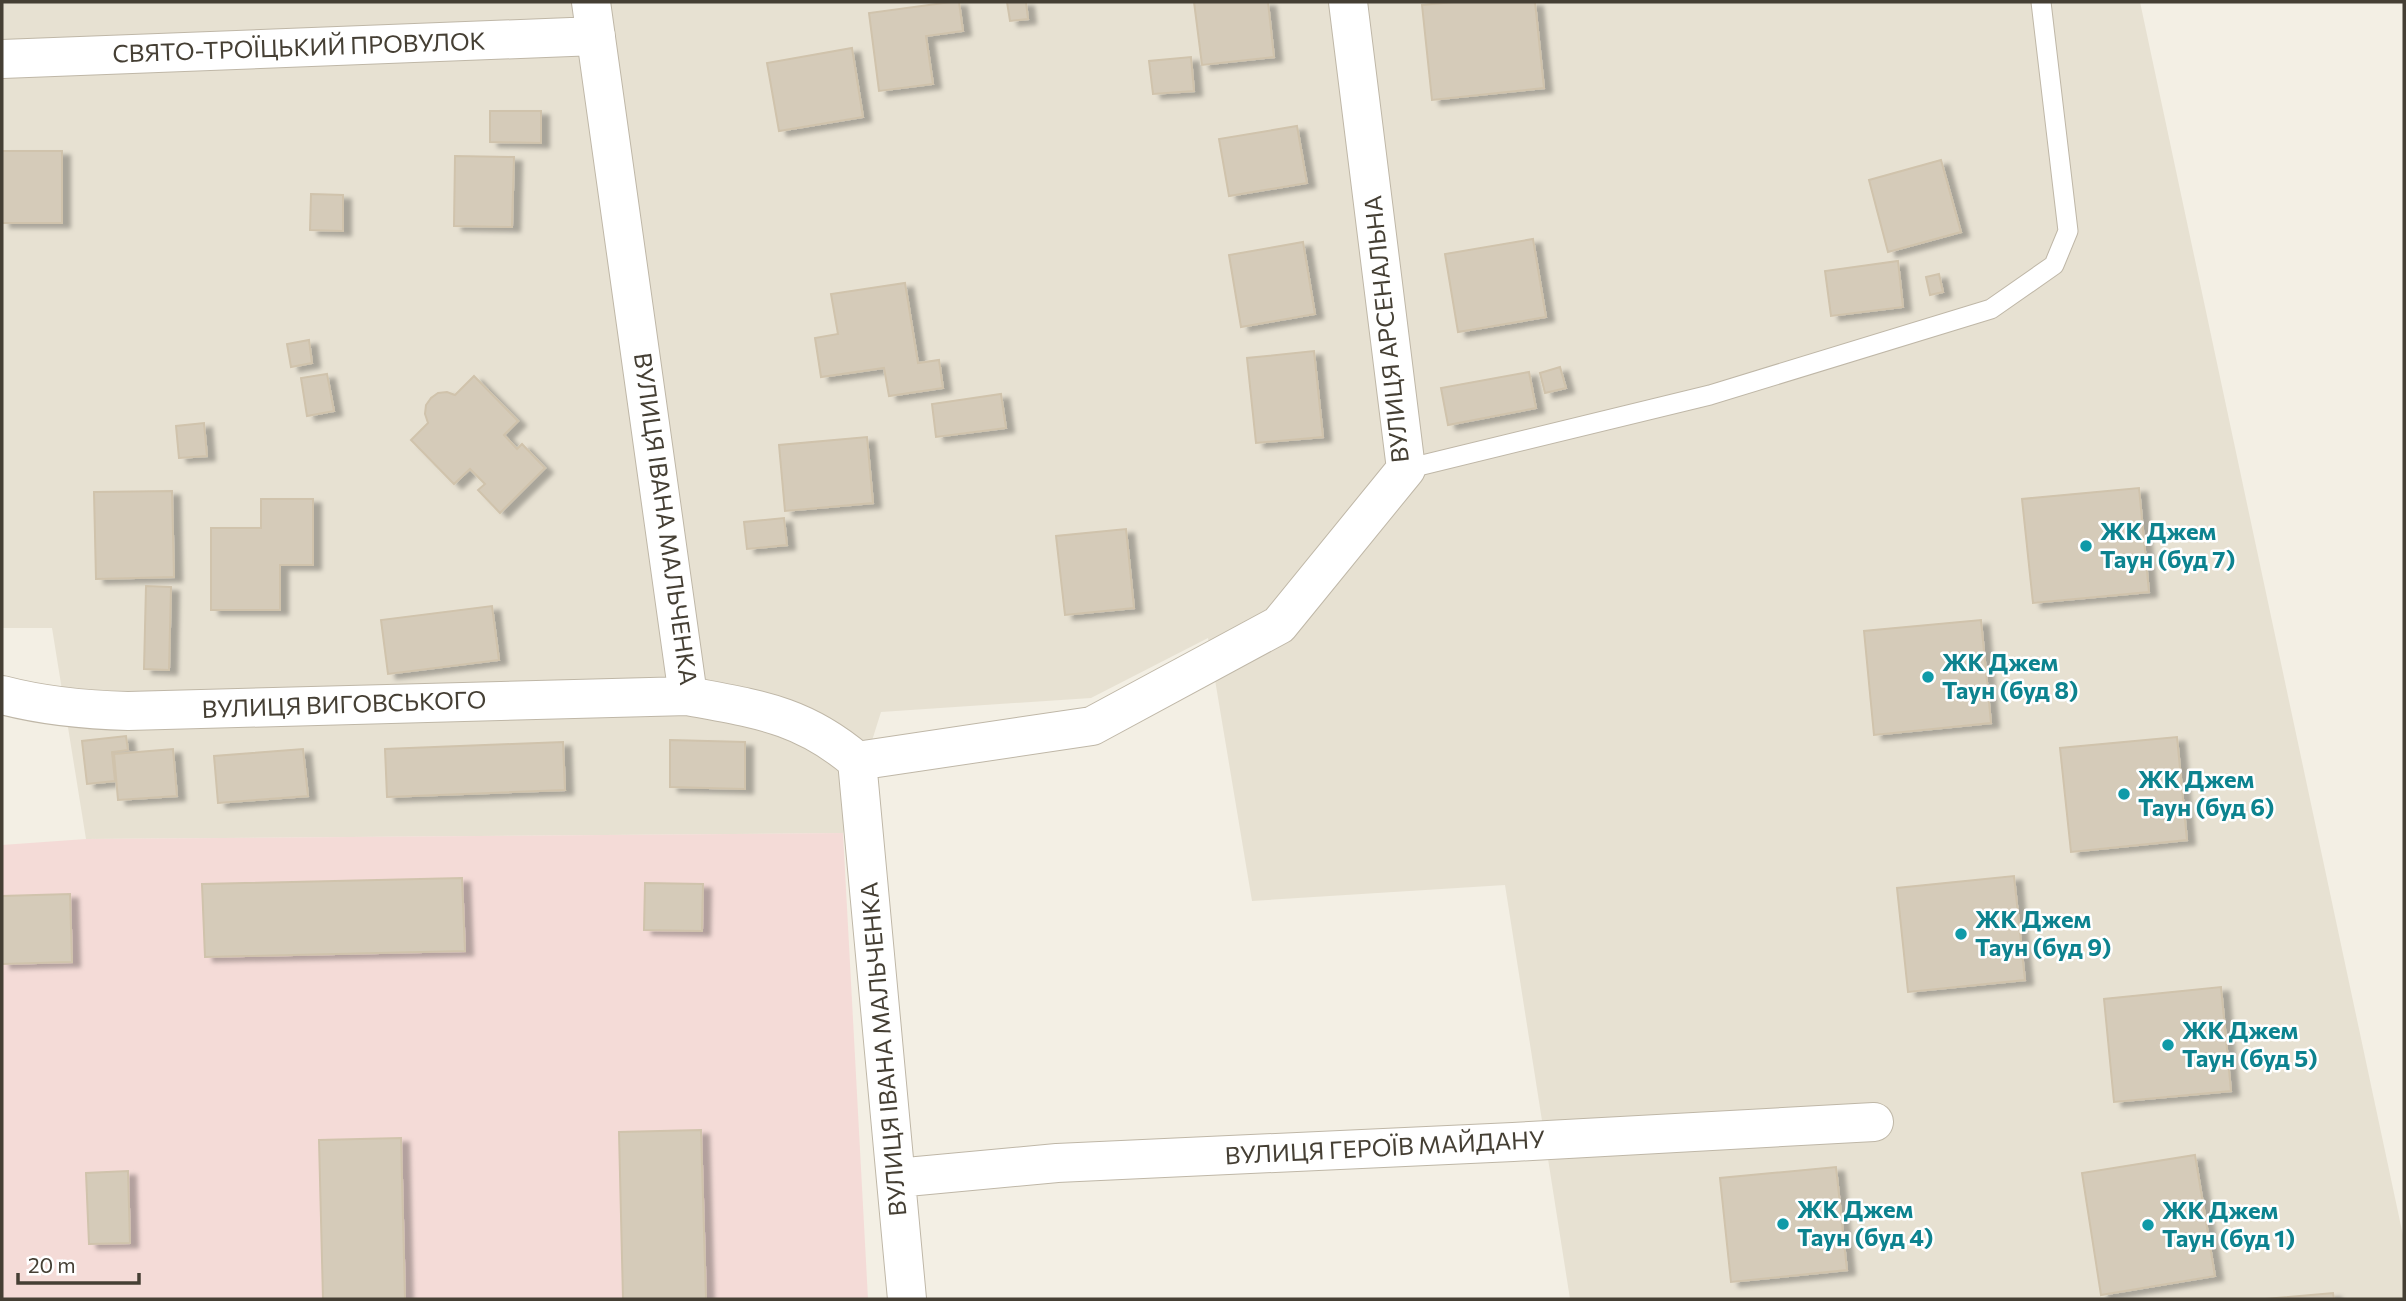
<svg xmlns="http://www.w3.org/2000/svg" width="2406" height="1301" font-family="Commissioner,sans-serif">
	<style>
		.residential { fill: #e7e1d2 }
		.medical { fill: #f4dbd7 }
		.building { fill: #d5cbb9; stroke: #d0c3ac; stroke-width: 2; filter: url(#shadow) }
		.lines { fill: none; stroke-linecap: round; stroke-linejoin: round }
		.lane-casing { stroke: #bfb7a7; stroke-width: 21 }
		.street-casing { stroke: #bfb7a7; stroke-width: 40 }
		.lane { stroke: #fff; stroke-width: 19 }
		.street { stroke: #fff; stroke-width: 38 }
		.culture-dot { fill: #0f9aa8; stroke: #fff; stroke-width: 2.5 }
		.labels { text-anchor: middle; stroke-width: 5; stroke-linejoin: round; paint-order: stroke }
		.street-label { font-size: 24px; fill: #453f34; stroke: #fff }
		.culture-label { font-size: 24px; font-weight: bold; fill: #0d838f; stroke: #fff; text-anchor: start }
	</style>
	<defs>
		<filter id="shadow"><feDropShadow dx="8" dy="4.5" stdDeviation="2" flood-color="#0004"/></filter>
	</defs>
	<rect width="100%" height="100%" fill="#f3efe4"/>
	<!-- residential -->
	<path class="residential" d="M2,2H2140L2404,1240V1299H1570L1505,885L1252,901L1208,638L1091,698L881,712L843,833L86,839L52,628H2Z"/>
	<!-- medical -->
	<path class="medical" d="M843,833L868,1299H2V845L86,839Z"/>
	<!-- building -->
	<path class="building" d="M951,2H959L963,31L926,36L933,84L879,91L869,13Z
		M1007,2H1026L1028,19L1010,21Z
		M1194,2H1268L1274,57L1202,65Z
		M1454,2H1535L1544,88L1432,100L1422,5Z
		M852,48L863,117L779,131L767,63Z
		M1191,57L1194,91L1153,94L1149,61Z
		M490,111H541V143L490,142Z
		M1297,126L1307,183L1229,196L1219,139Z
		M2,151H62V223H2Z
		M455,156L514,157L512,227L454,226Z
		M1941,160L1961,232L1888,252L1869,180Z
		M311,194L343,195V231L310,230Z
		M1533,239L1546,317L1458,332L1445,254Z
		M1303,242L1315,314L1241,327L1229,255Z
		M1898,261L1903,307L1831,316L1825,271Z
		M1939,274L1943,292L1930,295L1926,277Z
		M905,283L918,363L939,360L943,388L889,396L884,368L821,377L815,338L838,334L831,294Z
		M309,340L312,363L291,367L287,344Z
		M1314,351L1323,437L1256,443L1247,358Z
		M1560,367L1566,388L1545,393L1540,373Z
		M1529,372L1536,408L1448,425L1441,388Z
		M327,374L334,411L307,416L301,378Z
		M474,376L518,421L504,435L517,449L522,444L545,468L500,513L478,490L485,484L470,469L454,484L411,440L428,423L425,414L426,405L431,398L438,393L447,392L455,395Z
		M1001,394L1006,428L936,437L932,404Z
		M204,423L207,456L179,458L176,426Z
		M867,437L873,503L785,511L779,445Z
		M2139,488L2149,592L2033,603L2022,499Z
		M172,491L174,577L96,579L94,492Z
		M261,499H313V565H280V610H211V528H261Z
		M784,518L787,545L747,549L744,522Z
		M1126,529L1134,608L1065,615L1056,536Z
		M146,586L171,587L169,670L144,669Z
		M492,606L499,660L388,674L381,620Z
		M1981,620L1991,723L1874,735L1864,631Z
		M126,736L128,750L112,752L115,781L87,784L82,741Z
		M2177,737L2187,840L2071,852L2060,748Z
		M670,740L745,742V789L670,787Z
		M563,742L565,790L387,797L385,749Z
		M173,749L177,796L118,800L114,754Z
		M303,749L308,796L218,803L214,756Z
		M2014,876L2025,980L1908,992L1897,888Z
		M462,878L465,951L205,957L202,884Z
		M645,883L703,884L702,931L644,930Z
		M70,894L72,962L2,964V896Z
		M2221,987L2231,1091L2114,1102L2104,999Z
		M701,1130L706,1299H623L619,1132Z
		M401,1138L405,1299H323L319,1140Z
		M2195,1155L2215,1276L2101,1295L2082,1173Z
		M1836,1167L1847,1270L1731,1282L1720,1178Z
		M128,1171L130,1243L89,1244L86,1173Z
		M2333,1293L2334,1299H2265Z"/>
	<g class="lines">
		<defs>
			<path id="lane" d="M1406,469L1710,395L1991,309L2054,265L2068,231L2041,2"/>
			<path id="street" d="M591,2L688,696
				M2,59L596,36
				M2,695C44,706 85,710 128,711L688,696C756,709 802,714 857,761L907,1299
				M857,761L1092,726L1279,625L1406,469L1348,2
				M896,1178L1057,1163L1513,1142L1874,1122"/>
		</defs>
		<!-- lane casing -->
		<use href="#lane" class="lane-casing"/>
		<!-- street casing -->
		<use href="#street" class="street-casing"/>
		<!-- lane -->
		<use href="#lane" class="lane"/>
		<!-- street -->
		<use href="#street" class="street"/>
	</g>
	<!-- markers -->
	<g class="culture-dot">
		<circle cx="2086" cy="546" r="7"/>
		<circle cx="1928" cy="677" r="7"/>
		<circle cx="2124" cy="794" r="7"/>
		<circle cx="1961" cy="934" r="7"/>
		<circle cx="2168" cy="1045" r="7"/>
		<circle cx="1783" cy="1224" r="7"/>
		<circle cx="2148" cy="1225" r="7"/>
	</g>
	<g class="labels">
		<!-- street labels -->
		<g class="street-label">
			<text transform="translate(299 48) rotate(-2)" y="8">СВЯТО-ТРОЇЦЬКИЙ ПРОВУЛОК</text>
			<text transform="translate(1387 329) rotate(-96)" y="8">ВУЛИЦЯ АРСЕНАЛЬНА</text>
			<text transform="translate(665 519) rotate(82)" y="8">ВУЛИЦЯ ІВАНА МАЛЬЧЕНКА</text>
			<text transform="translate(344 705) rotate(-2)" y="8">ВУЛИЦЯ ВИГОВСЬКОГО</text>
			<text transform="translate(884 1049) rotate(-95)" y="8">ВУЛИЦЯ ІВАНА МАЛЬЧЕНКА</text>
			<text transform="translate(1385 1148) rotate(-3)" y="8">ВУЛИЦЯ ГЕРОЇВ МАЙДАНУ</text>
		</g>
		<!-- culture labels -->
		<g class="culture-label">
			<text x="2100" y="540">ЖК Джем<tspan x="2100" dy="28">Таун (буд 7)</tspan></text>
			<text x="1942" y="671">ЖК Джем<tspan x="1942" dy="28">Таун (буд 8)</tspan></text>
			<text x="2138" y="788">ЖК Джем<tspan x="2138" dy="28">Таун (буд 6)</tspan></text>
			<text x="1975" y="928">ЖК Джем<tspan x="1975" dy="28">Таун (буд 9)</tspan></text>
			<text x="2182" y="1039">ЖК Джем<tspan x="2182" dy="28">Таун (буд 5)</tspan></text>
			<text x="1797" y="1218">ЖК Джем<tspan x="1797" dy="28">Таун (буд 4)</tspan></text>
			<text x="2162" y="1219">ЖК Джем<tspan x="2162" dy="28">Таун (буд 1)</tspan></text>
		</g>
	</g>
	<!-- border -->
	<rect width="2406" height="1301" fill="none" stroke="#453f34" stroke-width="7"/>
	<!-- scale -->
	<path d="M18 1273v10h121v-10" fill="none" stroke="#453f34" stroke-width="3.5"/>
	<text x="28" y="1273" font-size="21" fill="#453f34" stroke="#ffffff" stroke-width="5" paint-order="stroke">20 m</text>
</svg>
